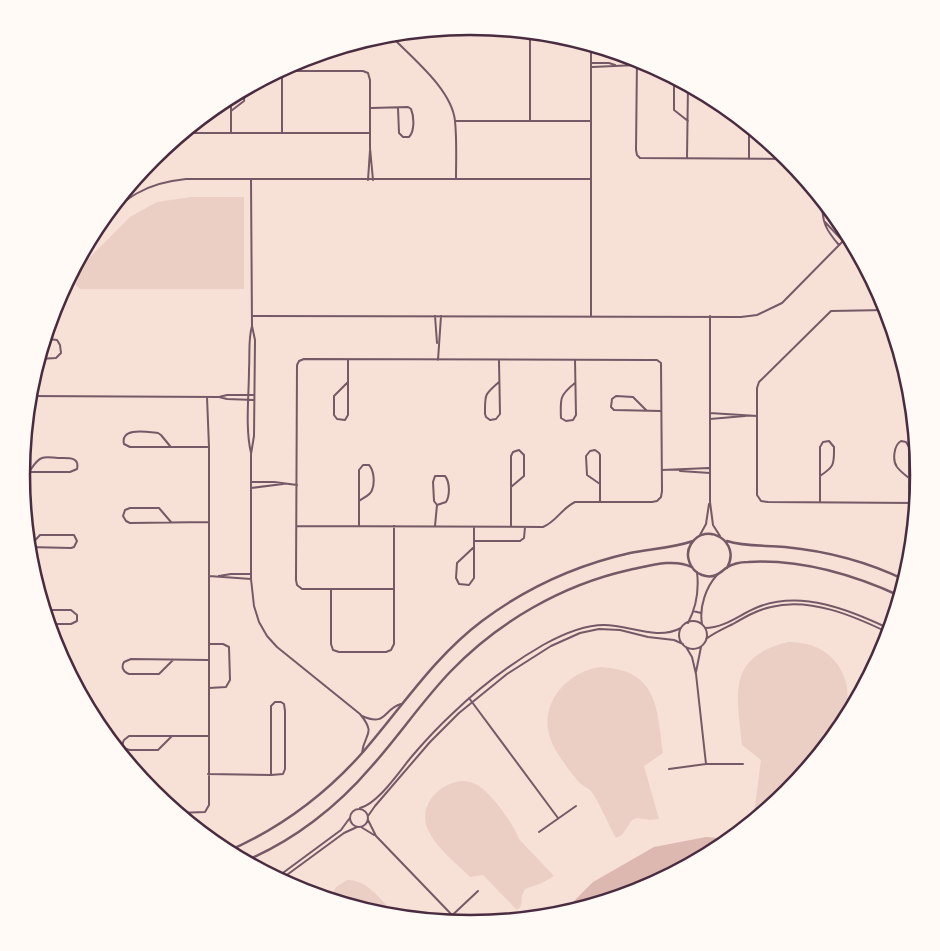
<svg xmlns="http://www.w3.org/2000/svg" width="940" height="951" font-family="Quicksand,sans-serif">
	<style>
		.green { fill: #ebcfc5 }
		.water { fill: #dcb8b0 }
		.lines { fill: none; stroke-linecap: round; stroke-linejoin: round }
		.minor { stroke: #755966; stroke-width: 2 }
		.tertiary { stroke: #755966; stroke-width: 2.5 }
		.rim { fill: none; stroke: #4a2c40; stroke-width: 2.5 }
	</style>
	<rect width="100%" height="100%" fill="#f7e1d7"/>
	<!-- green -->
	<path class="green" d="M191,197H244V289H80L69,278L130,217L157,202Z
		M788,642C808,642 826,648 838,665C862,702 836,734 813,761C796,782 783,797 762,813H754L761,760L742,745C737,695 726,657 788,642Z
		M600,667C658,670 657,707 663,753L644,766L659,819L650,820L637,818L632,820L622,835L616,838C610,828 597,797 590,790C586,787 581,785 578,781C570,772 557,754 552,743C536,707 565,672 600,667Z
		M461,781C467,781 472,782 477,785C491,792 514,825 519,839L554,876L542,883L525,889L522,896L521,906L517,910L483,875L470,877C457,864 439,850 430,834C415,809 437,784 461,781Z
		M347,880C368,879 383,903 397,917L382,916L329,899L336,887Z"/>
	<!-- water -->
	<path class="water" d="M706,837L731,839L719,849L641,890L560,915L593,882L654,847Z"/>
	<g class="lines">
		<!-- minor -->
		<path class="minor" d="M390,35C411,57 452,89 455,121C457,140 456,160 456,179
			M637,59L636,150L637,155L640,158L788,159
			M591,63H609L615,65
			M592,67L637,65
			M282,70V133
			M282,71H363L368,73L370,80V148L373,180
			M674,78V110L688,121
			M231,97V133
			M371,108L408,107L411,109C414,116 415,131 409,137H403L399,133L398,108
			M231,111L244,101L245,89
			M530,120V33
			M456,121H591
			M749,127V159
			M183,133H370
			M687,158L688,85
			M251,179L252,326L255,340L254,436L251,454V579L254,606L259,622L267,636L277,647L360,714C377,735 364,733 362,753
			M368,180L370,150
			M822,200C822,222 825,229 839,245
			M824,221L843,241
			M97,226C126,198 144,183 186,179H591
			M886,310L831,311L759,382L757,388V495L761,501L768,502L916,503
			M252,316L741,317L757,315L782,303L848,236
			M435,316L437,343
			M591,316V46
			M710,316V502L713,525L720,536
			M39,359L56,358L61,353L60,345L57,340L49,339L44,343
			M438,360L441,316
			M575,360L576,415L573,420L566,421L561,418C560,398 560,395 575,383
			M499,361L500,414L496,419L490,420L486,417L485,414C485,394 484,395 499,382
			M348,382L334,396V415L337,419L345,420L348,415V360
			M29,396L219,397L227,395H254
			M219,397L227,399L254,400
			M646,410L633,397L616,396L612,399L611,407L614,410L661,411
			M710,413L757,416
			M710,419L745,416
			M170,446L161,435L158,433C147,432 120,427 124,444L130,447H208
			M251,453C245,427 249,396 249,369C250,355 248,339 252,326
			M662,470L709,468
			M680,471L710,473
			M22,472H70L77,469C80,456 67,458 58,458C53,458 47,456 42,458C36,460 32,468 29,472
			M252,482H274L297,485
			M600,484L587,475L586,456L590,451L595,450L599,453L600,455V501
			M251,488L283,484
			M820,502V447L823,442L829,441L834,447C834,464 835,466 820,476
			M909,502V447L906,442L901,441C894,445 892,460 897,467C900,471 905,475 909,478
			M171,522L159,508H130L125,510L123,516L126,521L130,523L209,522
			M297,526L543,527C556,522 562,508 575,502H652L657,501L661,497L662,491L661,363L657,360H650L304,359L299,361L297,365L296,580L297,585L302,589H394
			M359,526V470L363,465H369C374,470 375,483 372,490C371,495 363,498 359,501
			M435,526L437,505L434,501L433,482L435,476H445C450,482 450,496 446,502L437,505
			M511,526V456L513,452L519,450L524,455V476L511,487
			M474,527V578L469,585L459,584L456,578L457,563L474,547
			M700,535L706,524L709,504
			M474,541H520L524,538L525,527
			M28,547L71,548L74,547L77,541L74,535H40L29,547
			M209,576L251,579
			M219,576L231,574H251
			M331,589V644L333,650L339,652H386L391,650L394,644V526
			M44,610H71L77,615V621L71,624H48
			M693,611L701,613
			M679 635a14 14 0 1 1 28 0a14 14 0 1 1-28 0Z
			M688,623C696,608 699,589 697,572
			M702,624C699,607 706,587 717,575
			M705,628C725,628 740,614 758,607C802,590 850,610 890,629
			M706,639C714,633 723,629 733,624C745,617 757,610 771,607C810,597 854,616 889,633
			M686,647L692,657L696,674L706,764
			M173,660L159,674H129C123,672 121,667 124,662L131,659L208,660
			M696,672L701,647
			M209,688L226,687L230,680L229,647L223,644H209
			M469,698L558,818
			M362,716C387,727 383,709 401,704
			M172,736L158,750H130C124,749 121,745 124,740L129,736H209
			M669,769L706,764H743
			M208,774L271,775L283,774L285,769V711L284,704L281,702H275L271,706V775
			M360,808C379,803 400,770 413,755C425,741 438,727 452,714C479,688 510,664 543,645C561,635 582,625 604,625C630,625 656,641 681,628
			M350 818a9 9 0 1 1 18 0a9 9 0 1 1-18 0Z
			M177,813L205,812L209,805V447L207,397
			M368,816L375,806L430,742L459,713L507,674L551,646L580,633L599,629L620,630L648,637L674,640L683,644
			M368,820L376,836L452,915
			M361,827L374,835
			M539,832L576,806
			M276,878L341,830L349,819
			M280,880L344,833L357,827
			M445,922L478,891"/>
		<!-- tertiary -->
		<path class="tertiary" d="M727,541C745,547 767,545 785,547C826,551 868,562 905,580
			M727,568C742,542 706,520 691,544C684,555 690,571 702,575C713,579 719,574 726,568C732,564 741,562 748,562C799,559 854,575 900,596
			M226,852C279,829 325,795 363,752C402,707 434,657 482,621C526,588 577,565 630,553C650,549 673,548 693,541
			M245,861C293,841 337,807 371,767C399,736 422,701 451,671C498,622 562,585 629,570C649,566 673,558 692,567"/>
	</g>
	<!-- crop -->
	<path d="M0 0H940V951H0ZM30 475a440 440 0 1 1 880 0a440 440 0 1 1-880 0Z" fill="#fffaf5" fill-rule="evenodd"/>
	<path class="rim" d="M30 475a440 440 0 1 1 880 0a440 440 0 1 1-880 0Z"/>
</svg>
